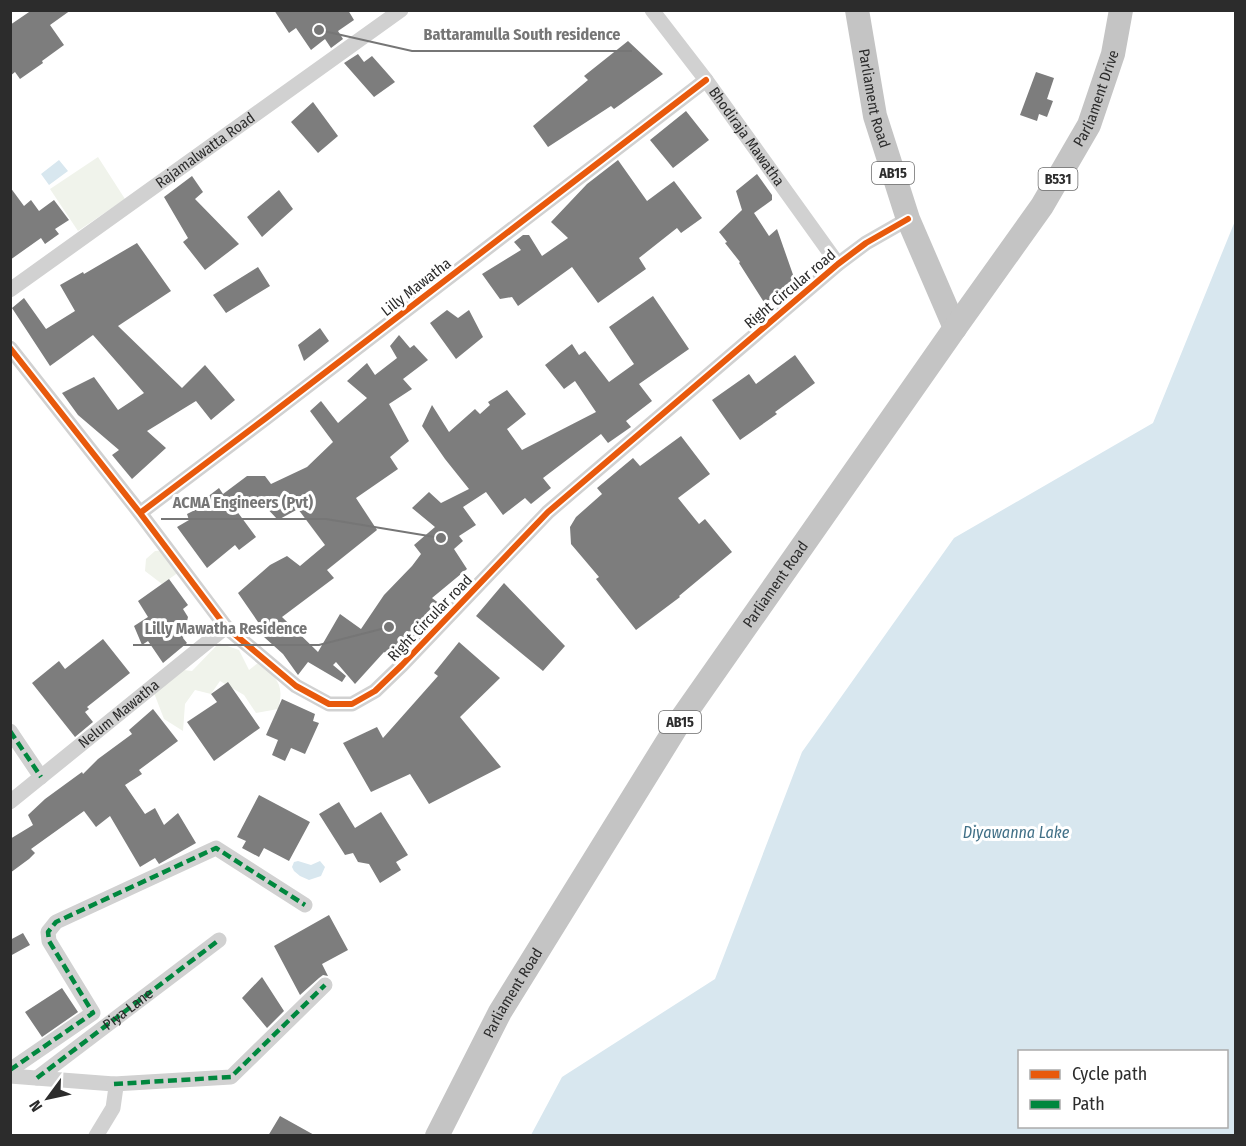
<svg xmlns="http://www.w3.org/2000/svg" width="1246" height="1146" font-family="'Fira Sans Condensed',sans-serif">
	<style>
		.green { fill: #f0f3eb }
		.water { fill: #d8e7ef; fill-rule: evenodd }
		.building { fill: #7d7d7d }
		.lines { fill: none; stroke-linecap: round; stroke-linejoin: round }
		.street { stroke: #d1d1d1; stroke-width: 15 }
		.primary { stroke: #c4c4c4; stroke-width: 24 }
		.quiet { stroke: #00873e; stroke-width: 4.5; stroke-dasharray: 9 4.5; stroke-linecap: butt }
		.cycleway-casing { stroke: #fff; stroke-width: 10 }
		.cycleway { stroke: #e8590c; stroke-width: 6 }
		.labels { text-anchor: middle; stroke-width: 6; stroke-linejoin: round; paint-order: stroke }
		.shield { fill: #fff; stroke: #6b6b6b; stroke-width: 1.5 }
		.shield-label { font-size: 14px; font-weight: bold; fill: #2c2c2c }
		.street-label { font-size: 15px; fill: #2c2c2c; stroke: #fff }
		.water-label { font-size: 16px; font-style: italic; fill: #417087; stroke: #fff }
		.leader { fill: none; stroke: #767676; stroke-width: 2 }
		.callout-dot { fill: #767676; stroke: #fff; stroke-width: 2 }
		.callout-label { font-size: 16px; text-anchor: middle; font-weight: bold; fill: #767676; stroke: #fff; stroke-width: 6; stroke-linejoin: round; paint-order: stroke }
	</style>
	<rect width="100%" height="100%" fill="#fff"/>
	<!-- green -->
	<path class="green" d="M98,157L125,199L78,231L50,189Z
		M167,550L179,572L162,584L145,571L146,559L155,551Z
		M219,643L239,650L249,670L258,663C277,678 285,684 278,709L256,713L244,695L220,681L211,694L195,690L185,704L183,731L164,719L154,693L184,670L192,671Z"/>
	<!-- water -->
	<path class="water" d="M59,160L68,171L49,185L41,174Z
		M1235,221V1135H531L562,1077L715,979L802,752L954,538L1153,423ZM1020,1052H1226V1126H1020Z
		M298,861L311,865L320,861L325,867L321,876L309,880L300,876L294,871L292,867L294,862Z"/>
	<!-- building -->
	<path class="building" d="M32,10H71L50,25L64,45L42,61L43,63L20,79L15,72L10,76V25Z
		M274,10H348L354,20L338,31L343,39L331,48L325,39L311,50L296,28L289,33Z
		M628,41L663,74L614,109L611,106L548,147L533,126L588,80L584,76Z
		M358,54L364,62L372,56L395,82L374,97L344,63Z
		M1036,72L1054,78L1047,99L1053,101L1047,117L1039,114L1037,121L1020,115Z
		M313,102L338,136L318,153L291,122Z
		M686,111L709,140L673,168L650,140Z
		M618,160L647,201L674,181L702,218L681,233L677,228L639,258L646,269L598,303L572,267L518,306L512,297L500,299L482,274L521,250L514,242L523,235H529L542,256L568,238L551,222L587,184Z
		M757,174L772,195V200L754,213L769,236L777,229L797,286L769,310L739,263L740,262L725,243L727,242L719,232L742,210L736,191Z
		M192,176L203,192L195,199L239,244L205,270L183,242L188,238L164,197Z
		M10,187L24,206L31,200L39,211L54,200L69,220L55,229L59,234L45,244L41,238L10,260Z
		M279,190L293,209L262,237L247,217Z
		M137,243L171,291L118,326L182,388L205,365L235,400L211,420L196,401L147,431L166,448L132,479L112,455L119,450L78,415L62,393L94,377L118,410L144,393L93,335L50,366L12,308L24,298L46,329L75,311L60,285L83,272L84,274Z
		M258,267L270,286L226,313L213,295Z
		M653,296L689,349L639,384L652,401L626,421L631,427L608,443L601,434L543,478L551,488L531,504L525,498L503,515L486,492L463,507L476,525L459,536L463,541L454,549L467,569L432,598L440,604L419,631L420,632L395,658L394,659L384,652L355,684L336,662L333,665L346,676L342,682L308,662L298,675L283,654L264,637L267,635L238,593L270,565L287,556L300,566L325,545L298,509L278,520L262,503L236,510L256,537L239,550L235,545L207,568L177,527L189,520L187,514L205,505L202,501L219,488L223,494L247,476H265L271,484L307,467L333,442L310,411L321,401L338,423L367,398L347,381L367,363L375,375L397,358L390,346L399,335L410,348L414,345L428,360L403,379L412,389L389,404L409,441L390,457L398,469L356,498L377,530L327,570L334,578L282,617L318,652L340,614L361,629L384,595L412,566L421,554L414,545L435,527L412,508L429,492L441,503L469,489L445,459L422,426L432,405L449,432L475,409L480,414L490,405L488,402L507,390L526,414L507,429L522,450L596,412L575,381L564,389L545,365L572,344L579,355L585,351L609,382L634,364L609,327Z
		M447,310L458,318L469,310L483,337L456,359L430,323Z
		M320,328L329,341L304,361L298,345Z
		M795,355L815,383L775,412L777,414L740,440L712,400L749,374L756,384Z
		M681,436L710,474L678,498L699,524L705,519L732,552L679,596L680,597L636,630L596,579L599,577L571,544L570,527L576,517L602,494L597,488L633,458L640,466Z
		M169,579L188,605L183,609L188,617L183,638L187,643L163,663L148,641L142,645L134,626L148,617L138,601Z
		M504,583L565,646L543,671L476,616Z
		M103,639L130,673L87,707L89,709L85,712L93,722L75,737L32,683L59,661L65,669Z
		M459,642L500,678L460,717L501,767L429,804L410,774L371,792L343,743L377,727L383,738L438,676L434,673Z
		M228,682L260,728L214,761L187,722L217,702L211,694Z
		M282,699L315,714L313,721L319,723L305,754L291,748L285,761L272,755L278,740L266,735Z
		M153,709L178,741L139,770L142,774L125,785L145,814L155,808L164,825L178,813L196,843L159,864L155,858L140,867L110,816L96,827L84,811L31,849L35,853L29,859L10,873V839L33,825L28,815L45,799L82,772L83,774L98,759L132,734L129,730Z
		M259,795L310,822L289,861L264,848L259,857L242,848L246,841L237,837Z
		M339,802L355,828L381,812L408,855L396,862L401,870L380,883L369,864L358,862L353,853L345,855L319,814Z
		M329,915L348,950L322,964L328,976L323,975L319,978L300,995L274,946Z
		M23,933L30,945L10,956V940Z
		M262,977L284,1011L267,1028L242,998Z
		M62,988L78,1012L42,1037L25,1012Z
		M280,1116L316,1136H268Z"/>
	<g class="lines">
		<!-- street -->
		<g class="street">
			<path id="s1" d="M652,10L706,80L838,264"/>
			<path id="s2" d="M10,290L401,10"/>
			<path d="M10,348L140,513L226,627L296,686L329,704H352L375,691L402,665L548,512L838,264L866,243L908,219"/>
			<path d="M140,513L266,418L706,80"/>
			<path d="M10,731L41,777"/>
			<path id="s3" d="M10,802L226,627"/>
			<path d="M10,1070L93,1013L49,941L48,932L56,922L216,848L305,905"/>
			<path d="M10,1076L114,1084L231,1077L325,985"/>
			<path d="M37,1078L219,940"/>
			<path d="M96,1136L113,1108L116,1087L114,1084"/>
		</g>
		<!-- primary -->
		<g class="primary">
			<path id="s4" d="M857,10L875,116L908,219L955,328"/>
			<path id="s5" d="M437,1136L500,1012L682,718L955,328L1042,206L1089,125L1113,54L1121,10"/>
		</g>
		<!-- quiet -->
		<g class="quiet">
			<path d="M10,731L41,777"/>
			<path d="M10,1070L93,1013L49,941L48,932L56,922L216,848L305,905"/>
			<path id="s6" d="M37,1078L219,940"/>
			<path d="M114,1084L231,1077L325,985"/>
		</g>
		<defs>
			<path id="cycleway" d="M10,348L140,513L226,627L296,686L329,704H352L375,691L402,665L548,512L838,264L866,243L908,219
				M140,513L266,418L706,80"/>
		</defs>
		<!-- cycleway casing -->
		<use href="#cycleway" class="cycleway-casing"/>
		<!-- cycleway -->
		<use href="#cycleway" class="cycleway"/>
	</g>
	<g class="labels">
		<!-- shield labels -->
		<g class="shield">
			<rect x="872" y="162" width="42" height="22" rx="4.5"/>
			<rect x="1038.5" y="168" width="39" height="22" rx="4.5"/>
			<rect x="659" y="711" width="42" height="22" rx="4.5"/>
		</g>
		<g class="shield-label">
			<text x="893" y="178">AB15</text>
			<text x="1058" y="184">B531</text>
			<text x="680" y="727">AB15</text>
		</g>
		<!-- street labels -->
		<g class="street-label">
			<text dy="5" stroke="none"><textPath href="#s5" startOffset="1232">Parliament Drive</textPath></text>
			<text dy="5" stroke="none"><textPath href="#s4" startOffset="90">Parliament Road</textPath></text>
			<text dy="5" stroke="none"><textPath href="#s1" startOffset="158">Bhodiraja Mawatha</textPath></text>
			<text dy="5" stroke="none"><textPath href="#s2" startOffset="240">Rajamalwatta Road</textPath></text>
			<text transform="translate(416 287) rotate(-38)" y="5">Lilly Mawatha</text>
			<text transform="translate(790 289) rotate(-40)" y="5">Right Circular road</text>
			<text dy="5" stroke="none"><textPath href="#s5" startOffset="648">Parliament Road</textPath></text>
			<text transform="translate(430 618) rotate(-46)" y="5">Right Circular road</text>
			<text dy="5" stroke="none"><textPath href="#s3" startOffset="140">Nelum Mawatha</textPath></text>
			<text dy="5" stroke="none"><textPath href="#s5" startOffset="162">Parliament Road</textPath></text>
			<text dy="5" stroke="none"><textPath href="#s6" startOffset="114">Piya Lane</textPath></text>
		</g>
		<!-- water labels -->
		<g class="water-label">
			<text x="1016" y="838">Diyawanna Lake</text>
		</g>
	</g>
	<!-- callouts -->
	<path class="leader" d="M319 30L412 51H632M441 538L326 519H161M389 627L319 645H133"/>
	<g class="callout-dot">
		<circle cx="319" cy="30" r="6"/>
		<circle cx="441" cy="538" r="6"/>
		<circle cx="389" cy="627" r="6"/>
	</g>
	<g class="callout-label">
		<text x="522" y="40">Battaramulla South residence</text>
		<text x="243" y="508">ACMA Engineers (Pvt)</text>
		<text x="226" y="634">Lilly Mawatha Residence</text>
	</g>
	<!-- border -->
	<rect width="1246" height="1146" fill="none" stroke="#2c2c2c" stroke-width="24"/>
	<!-- legend -->
	<rect x="1018" y="1050" width="210" height="78" fill="#ffffff" stroke="#ababab" stroke-width="1.5"/>
	<rect x="1030" y="1070" width="30" height="9" fill="#e8590c" stroke="#ababab" stroke-width="1.5"/>
	<text x="1072" y="1080" font-size="18" fill="#2c2c2c">Cycle path</text>
	<rect x="1030" y="1100" width="30" height="9" fill="#00873e" stroke="#ababab" stroke-width="1.5"/>
	<text x="1072" y="1110" font-size="18" fill="#2c2c2c">Path</text>
	<!-- north arrow -->
	<g transform="translate(48 1098) rotate(237)" stroke="#ffffff" stroke-width="4.5" paint-order="stroke">
	<path d="M0-4.5L10 22L0 15L-10 22Z" fill="#2c2c2c"/>
	<text y="-9" font-size="16" font-weight="bold" text-anchor="middle" fill="#2c2c2c">N</text>
	</g>
</svg>
